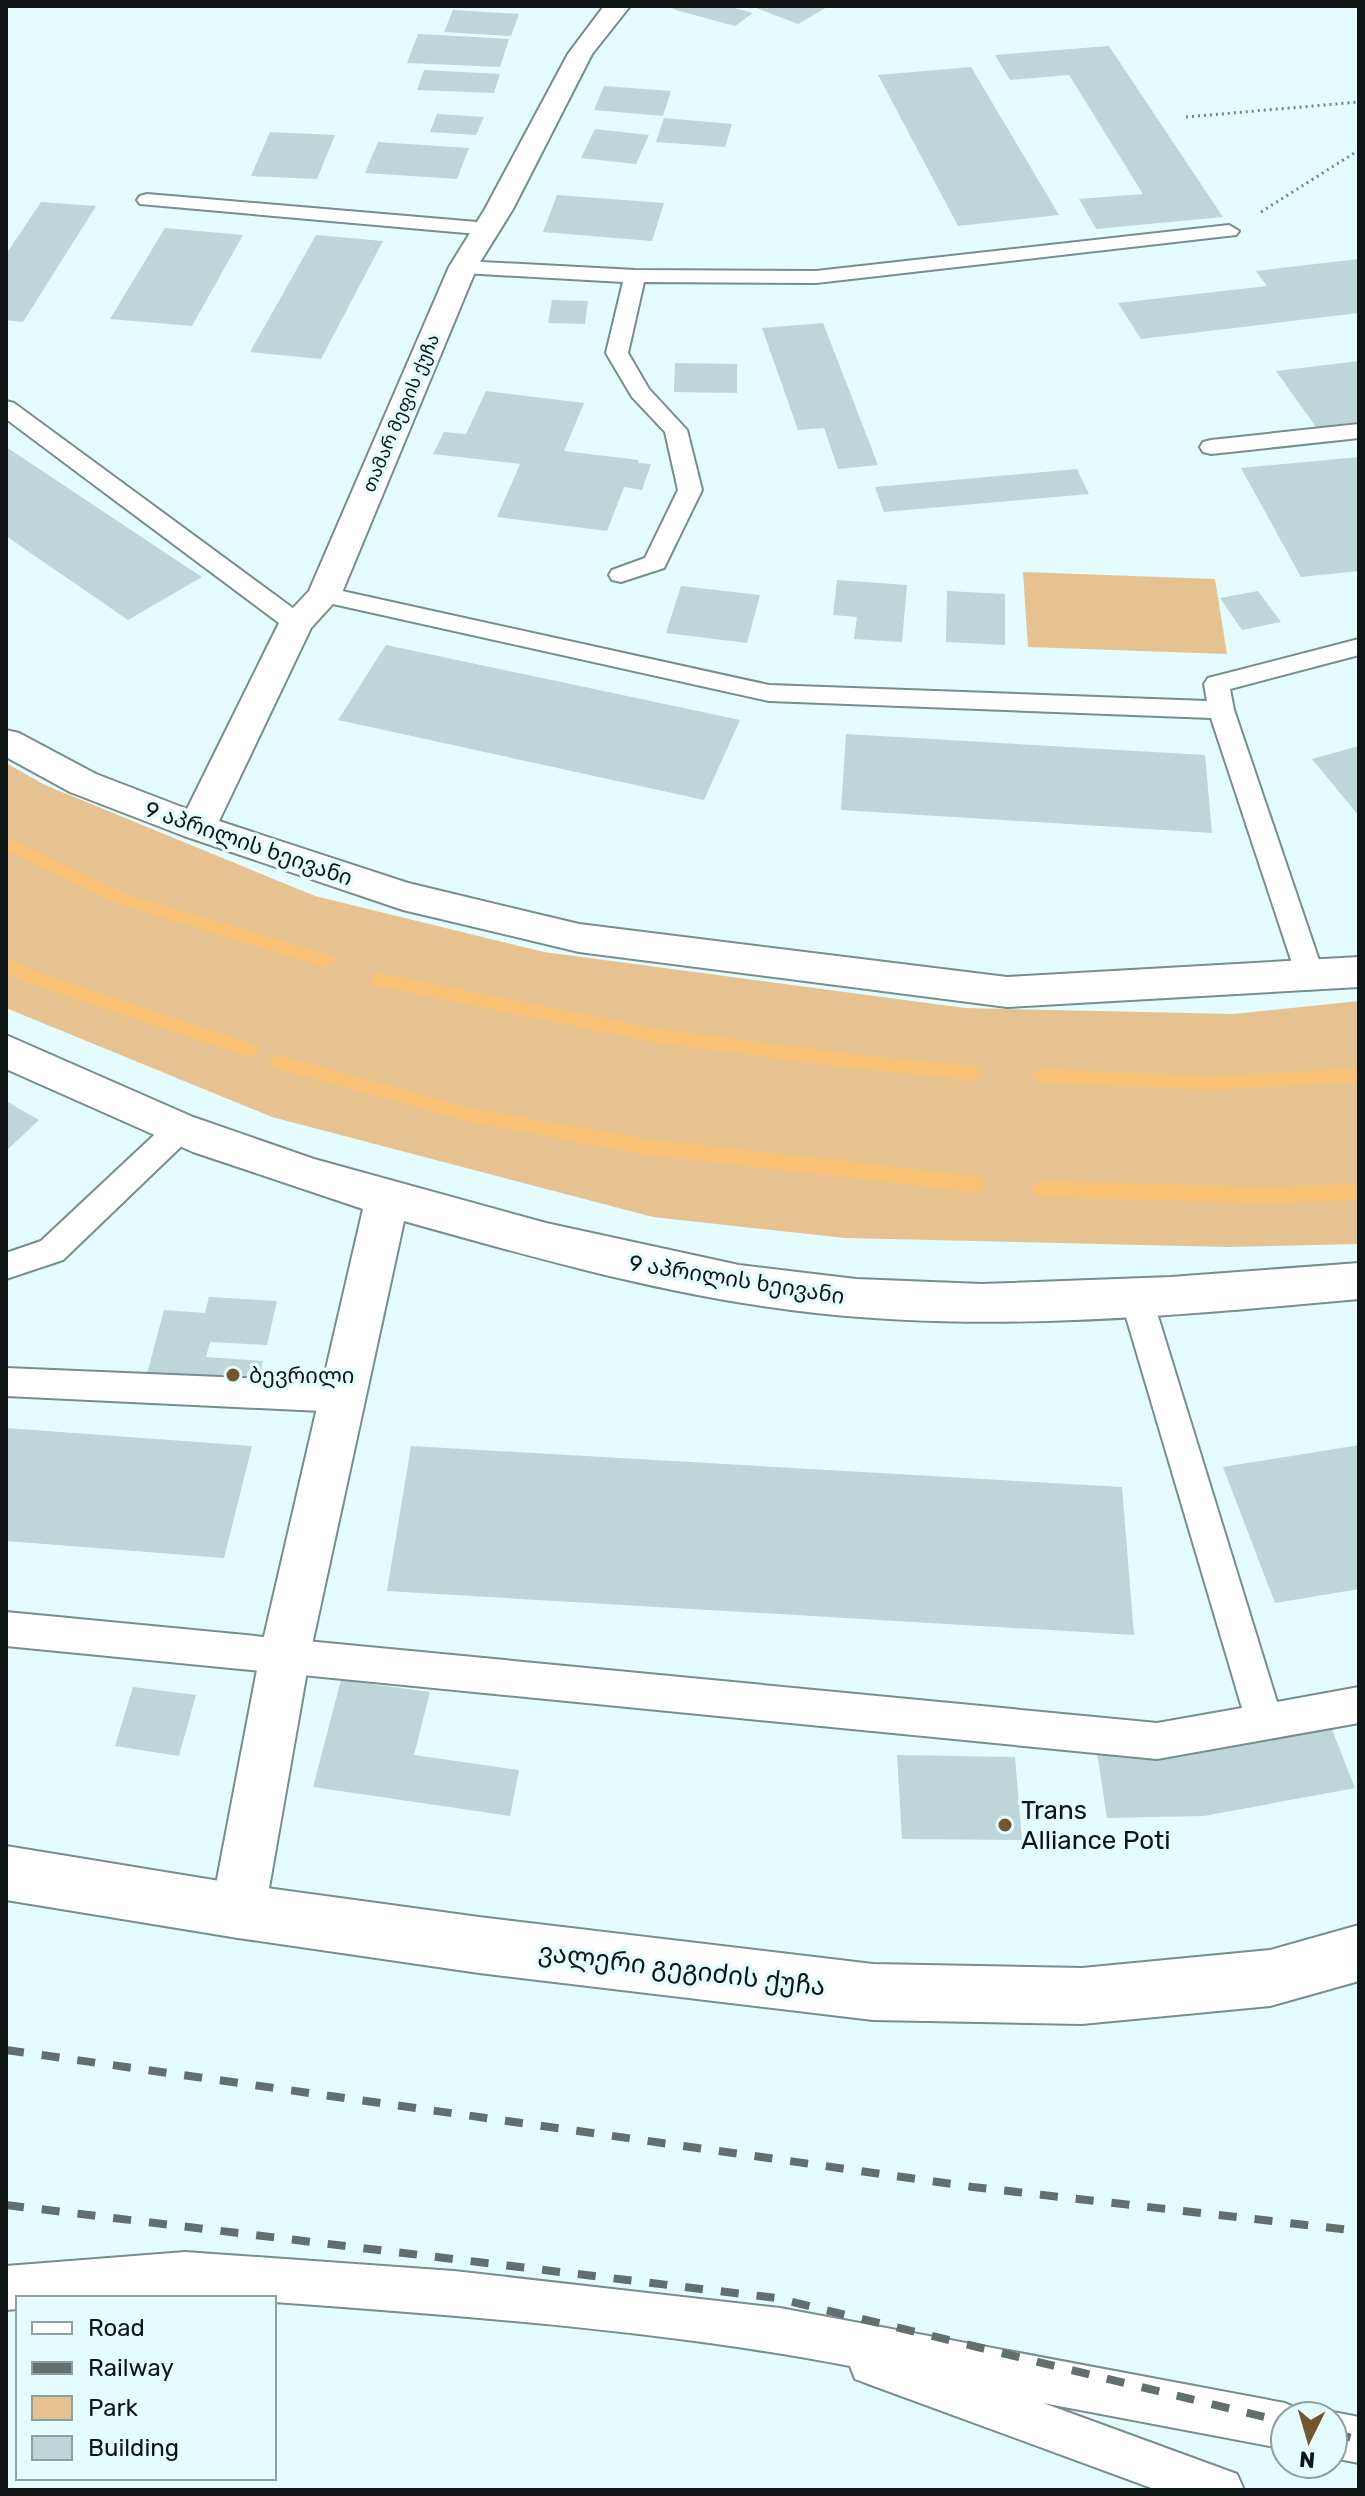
<svg xmlns="http://www.w3.org/2000/svg" width="1365" height="2496" font-family="Rubik,'Noto Sans Georgian',sans-serif">
	<style>
		.green { fill: #e7c291 }
		.lines { fill: none; stroke-linecap: round; stroke-linejoin: round }
		.stream { fill: #f9c174; fill-rule: evenodd }
		.building { fill: #bed6d7 }
		.lane-casing { stroke: #778d8e; stroke-width: 4 }
		.street-casing { stroke: #778d8e; stroke-width: 4 }
		.secondary-casing { stroke: #778d8e; stroke-width: 4 }
		.path { stroke: #748484; stroke-width: 3; stroke-dasharray: 2 4; stroke-linecap: butt }
		.lane { fill: #fff; fill-rule: evenodd }
		.street { fill: #fff; fill-rule: evenodd }
		.secondary { fill: #fff; fill-rule: evenodd }
		.rail { stroke: #616f6f; stroke-width: 8; stroke-dasharray: 18 18; stroke-linecap: butt }
		.poi-dot { fill: #75562b; stroke: #e4fcfd; stroke-width: 3 }
		.labels { text-anchor: middle; stroke-width: 7; stroke-linejoin: round; paint-order: stroke }
		.far-street-label { font-size: 18px; fill: #0d1515; stroke: #e4fcfd }
		.street-label { font-size: 22px; fill: #0d1515; stroke: #e4fcfd }
		.poi-label { font-size: 22px; fill: #0d1515; stroke: #e4fcfd; text-anchor: start }
		.near-poi-label { font-size: 26px; fill: #0d1515; stroke: #e4fcfd; text-anchor: start }
		.near-street-label { font-size: 26px; fill: #0d1515; stroke: #e4fcfd }
	</style>
	<rect width="100%" height="100%" fill="#e4fcfd"/>
	<!-- green -->
	<path class="green" d="M1023,572L1215,579L1227,654L1028,647Z
		M6,763L45,785L315,896L544,952L965,1008L1234,1014L1359,1001V1244L1228,1247L845,1238L653,1217L272,1117L6,1008Z"/>
	<g class="lines">
		<!-- stream -->
		<path class="stream" d="M6,837L128,895L333,956L336,961L327,968L116,903L6,850Z
			M6,958L43,974L258,1046L260,1051L251,1058L31,984L6,973Z
			M379,973L653,1028L841,1053L974,1066L983,1073L974,1080L841,1067L653,1042L373,985L370,980L373,975Z
			M278,1055L471,1108L646,1139L975,1176L982,1178L985,1184L982,1190L975,1192L646,1155L471,1122L271,1067L269,1062Z
			M1359,1068V1082L1213,1090L1040,1083L1031,1076L1040,1069L1213,1076Z
			M1042,1181L1265,1187L1359,1184V1200L1265,1203L1042,1197L1035,1195L1032,1189L1035,1183Z"/>
	</g>
	<!-- building -->
	<path class="building" d="M676,6H727L753,13L735,26L672,9Z
		M751,6H829L798,24Z
		M453,10L519,14L511,36L444,32Z
		M418,34L509,39L500,67L407,63Z
		M1109,46L1223,217L1096,229L1079,199L1143,194L1069,75L1010,80L995,55Z
		M971,67L1059,215L958,226L878,75Z
		M424,70L500,74L494,93L417,90Z
		M604,86L671,91L663,116L594,110Z
		M437,114L484,117L476,135L430,132Z
		M664,118L732,124L725,147L656,142Z
		M595,129L649,135L636,164L581,158Z
		M270,132L335,135L317,179L251,176Z
		M378,142L469,148L457,179L365,173Z
		M557,195L664,203L652,241L543,232Z
		M41,202L96,206L23,322L6,320V254Z
		M165,228L243,235L192,326L110,319Z
		M316,235L383,241L321,359L250,352Z
		M1359,259V313L1141,339L1118,303L1267,286L1256,271Z
		M552,300L588,301L585,324L548,323Z
		M823,323L839,364L878,465L838,469L824,428L798,430L762,328Z
		M1359,361V422L1316,427L1276,371Z
		M675,363L737,364V393L674,392Z
		M486,391L584,403L564,451L639,460L638,463L651,464L642,490L624,487L607,531L497,517L520,464L433,454L444,432L466,434Z
		M6,447L202,577L128,620L6,536Z
		M1359,457V571L1301,577L1241,468Z
		M1077,469L1089,494L884,512L875,487Z
		M837,580L907,585L902,642L854,639L857,617L833,615Z
		M681,586L760,595L747,643L666,633Z
		M947,591L1005,594V645L946,642Z
		M1258,591L1281,622L1242,630L1220,598Z
		M386,645L740,720L704,800L338,720Z
		M846,734L1205,755L1212,833L841,810Z
		M1359,746V816L1312,759Z
		M6,1101L39,1120L6,1151Z
		M209,1297L277,1301L267,1345L210,1342L206,1357L263,1361L257,1386L146,1378L164,1310L205,1313Z
		M6,1428L252,1446L224,1558L6,1541Z
		M1359,1445V1589L1275,1603L1223,1467Z
		M411,1446L1122,1487L1134,1635L387,1591Z
		M341,1680L430,1692L414,1755L519,1770L510,1816L313,1787Z
		M133,1687L196,1695L179,1756L115,1746Z
		M1331,1727L1355,1788L1204,1816L1107,1818L1097,1753Z
		M897,1755L1015,1757L1022,1840L902,1839Z"/>
	<g class="lines">
		<defs>
			<path id="lane" d="M147,194L489,223L499,229L489,235L140,204L137,200L140,196Z
				M1229,225L1239,231L1236,235L816,283L644,282L628,353L649,389L687,430L702,490L664,568L621,582L612,580L609,575L612,570L645,558L678,490L665,432L632,397L606,353L623,282L463,273L453,267L463,261L635,270L816,271Z
				M6,401L14,403L305,617L308,623L305,629H287L6,419Z
				M1359,424V438L1211,454L1203,452L1200,447L1203,442L1211,440Z
				M324,587L769,685L1207,701L1204,684L1208,678L1359,639V655L1230,689L1234,710L1324,975L1320,983L1310,986L1300,983L1296,975L1211,718L769,701L315,600L312,595L315,590Z
				M180,1117L191,1121L195,1129L191,1137L63,1260L6,1279V1253L41,1241L169,1121Z
				M1137,1286L1149,1290L1153,1300L1277,1702L1359,1687V1723L1157,1759L6,1646V1612L1157,1723L1242,1708L1121,1300L1125,1290Z
				M6,1368L342,1382L354,1387L359,1397L354,1407L342,1412L6,1396Z
				M185,2252L454,2271L780,2308L1285,2403L1301,2410L1304,2416H1285V2449L1043,2403L1237,2474L1244,2490H1157L871,2385L855,2379L850,2366C662,2330 465,2316 274,2302V2298H18V2309L6,2310V2266Z
				M1333,2412L1359,2417V2463L1333,2458V2416H1324Z"/>
			<path id="street" d="M604,6H630L592,54L513,209L477,267L341,595L311,628L219,821L408,883L579,924L1007,977L1359,957V987L1007,1007L579,952L403,910L184,836L70,792L6,757V730L19,733L96,774L187,809L279,623L309,591L449,267L485,209L568,54Z
				M6,1035L193,1117L314,1159L546,1223L739,1265L856,1279L982,1284L1171,1277L1359,1263V1299C1179,1315 997,1333 816,1313C676,1298 539,1259 404,1221L310,1654L265,1911L257,1930L238,1938L219,1930L211,1911L260,1654L363,1209L193,1152L6,1069Z"/>
			<path id="secondary" d="M6,1846L238,1884L479,1917L873,1964L1082,1968L1270,1950L1359,1925V1981L1270,2006L1082,2024L873,2020L479,1973L238,1938L6,1900Z"/>
		</defs>
		<!-- lane casing -->
		<use href="#lane" class="lane-casing"/>
		<!-- street casing -->
		<use href="#street" class="street-casing"/>
		<!-- secondary casing -->
		<use href="#secondary" class="secondary-casing"/>
		<!-- path -->
		<path class="path" d="M1186,117L1359,102
			M1261,212L1359,150"/>
		<!-- lane -->
		<use href="#lane" class="lane"/>
		<!-- street -->
		<use href="#street" class="street"/>
		<!-- secondary -->
		<use href="#secondary" class="secondary"/>
		<!-- rail -->
		<path class="rail" d="M6,2050L973,2187L1359,2231
			M6,2205L776,2298L1285,2422
			M1333,2433L1359,2440"/>
	</g>
	<!-- markers -->
	<g class="poi-dot">
		<circle cx="233" cy="1375" r="8"/>
		<circle cx="1005" cy="1825" r="8"/>
	</g>
	<g class="labels">
		<!-- far-street labels -->
		<g class="far-street-label">
			<text transform="translate(401 413) rotate(-67)" y="6">თამარ მეფის ქუჩა</text>
		</g>
		<!-- street labels -->
		<g class="street-label">
			<text transform="translate(249 843) rotate(19)" y="8">9 აპრილის ხეივანი</text>
			<text transform="translate(737 1279) rotate(9)" y="8">9 აპრილის ხეივანი</text>
		</g>
		<!-- poi labels -->
		<g class="poi-label">
			<text x="249" y="1383">ბევრილი</text>
		</g>
		<!-- near-poi labels -->
		<g class="near-poi-label">
			<text x="1021" y="1819">Trans<tspan x="1021" dy="30">Alliance Poti</tspan></text>
		</g>
		<!-- near-street labels -->
		<g class="near-street-label">
			<text transform="translate(682 1969) rotate(7)" y="9">ვალერი გეგიძის ქუჩა</text>
		</g>
	</g>
	<!-- border -->
	<rect width="1365" height="2496" fill="none" stroke="#0d1515" stroke-width="16"/>
	<!-- legend -->
	<rect x="16" y="2296" width="260" height="184" fill="#e4fcfd" stroke="#8ea0a0" stroke-width="2"/>
	<rect x="32" y="2322" width="40" height="12" fill="#ffffff" stroke="#8ea0a0" stroke-width="2"/>
	<text x="88" y="2336" font-size="24" fill="#0d1515">Road</text>
	<rect x="32" y="2362" width="40" height="12" fill="#616f6f" stroke="#8ea0a0" stroke-width="2"/>
	<text x="88" y="2376" font-size="24" fill="#0d1515">Railway</text>
	<rect x="32" y="2396" width="40" height="24" fill="#e7c291" stroke="#8ea0a0" stroke-width="2"/>
	<text x="88" y="2416" font-size="24" fill="#0d1515">Park</text>
	<rect x="32" y="2436" width="40" height="24" fill="#bed6d7" stroke="#8ea0a0" stroke-width="2"/>
	<text x="88" y="2456" font-size="24" fill="#0d1515">Building</text>
	<!-- north arrow -->
	<g transform="translate(1309 2440) rotate(185)"><circle r="38" fill="#e4fcfd" stroke="#8ea0a0" stroke-width="2"/>
	<path d="M0-6L14 30L0 20L-14 30Z" fill="#75562b"/>
	<text y="-12" font-size="22" font-weight="bold" text-anchor="middle" fill="#0d1515">N</text>
	</g>
</svg>
